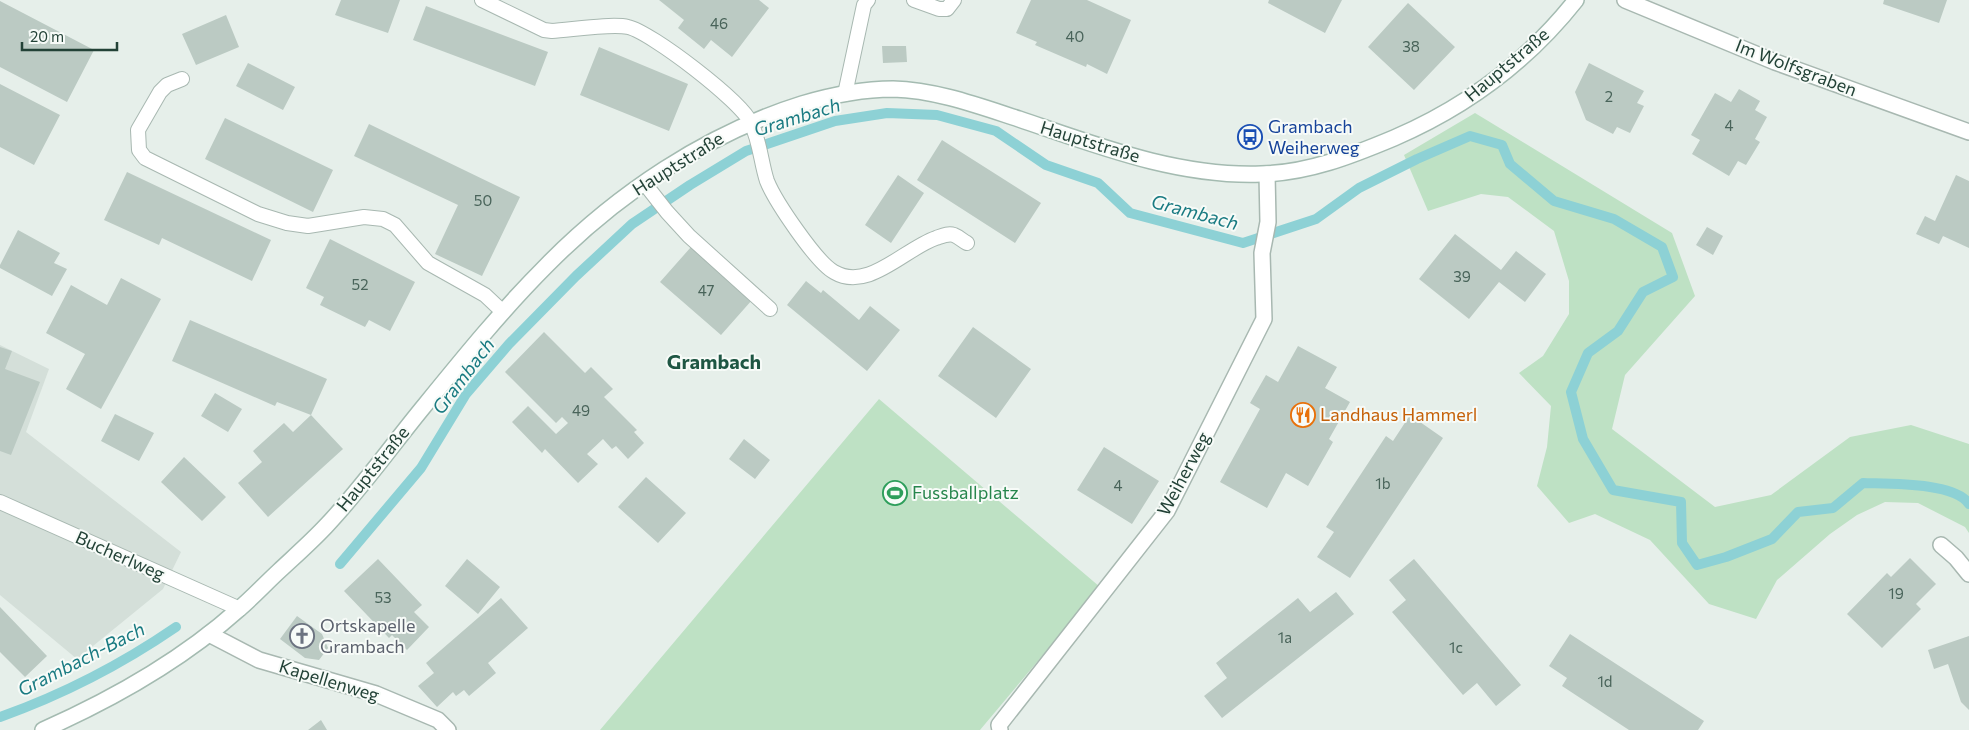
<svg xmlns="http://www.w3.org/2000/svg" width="1969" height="730" font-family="Commissioner,sans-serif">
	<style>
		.built { fill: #d4dfd9 }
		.green { fill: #bee1c4 }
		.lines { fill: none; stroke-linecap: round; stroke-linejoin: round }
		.stream { stroke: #8dd1d5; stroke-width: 10 }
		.building { fill: #bbcac3 }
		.service-casing { stroke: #a8b8b1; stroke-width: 16 }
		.minor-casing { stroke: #a8b8b1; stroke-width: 18 }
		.tertiary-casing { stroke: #a8b8b1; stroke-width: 18 }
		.secondary-casing { stroke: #a4bbb1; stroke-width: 18 }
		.service { stroke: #fff; stroke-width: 14 }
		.minor { stroke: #fff; stroke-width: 15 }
		.tertiary { stroke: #fff; stroke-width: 15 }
		.secondary { stroke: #fff; stroke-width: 15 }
		.labels { text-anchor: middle; stroke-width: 4; stroke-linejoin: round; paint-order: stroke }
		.number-label { font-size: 15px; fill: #49645a }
		.street-label { font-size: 18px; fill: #234237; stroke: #f7fbf8 }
		.transit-label { font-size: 18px; fill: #164399; stroke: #f7fbf8; text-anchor: start }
		.food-label { font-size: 18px; fill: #c56008; stroke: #f7fbf8; text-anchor: start }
		.leisure-label { font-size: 18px; fill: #27864d; stroke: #f7fbf8; text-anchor: start }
		.worship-label { font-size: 18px; fill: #5b616d; stroke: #f7fbf8; text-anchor: start }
		.water-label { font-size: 19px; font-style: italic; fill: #1a7b82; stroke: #f7fbf8 }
		.quarter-label { font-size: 20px; font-weight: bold; fill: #1e5643; stroke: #f7fbf8 }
	</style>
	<rect width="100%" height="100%" fill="#e6efea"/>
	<!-- built -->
	<path class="built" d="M0,345L49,369L26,432L181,552L163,589L77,659L0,595Z"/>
	<!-- green -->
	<path class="green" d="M1475,113L1672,233L1695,296L1625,375L1612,429L1715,507L1771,495L1850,437L1911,425L1969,444V533L1965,527L1918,503L1885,502L1857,515L1830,534L1777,580L1756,619L1709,604L1650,540L1595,514L1569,523L1537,486L1547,447L1551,406L1519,373L1543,356L1569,314V281L1554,231L1508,197L1481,194L1428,211L1404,155Z
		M879,399L1100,587L980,730H600Z"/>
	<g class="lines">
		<!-- stream -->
		<path class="stream" d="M340,564L421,468L466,394L509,344L576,276L632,224L690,185L746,151L835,121L887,113L937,115L996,131L1046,165L1098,183L1130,213L1243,243L1316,219L1359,188L1417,159L1470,136L1502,145L1510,164L1554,201L1614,219L1662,247L1673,277L1643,292L1618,331L1588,353L1571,392L1583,439L1613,490L1681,502L1682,543L1697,565L1726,557L1772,539L1798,512L1833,508L1863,483C1888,484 1955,482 1969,504
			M0,717C62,695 122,664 176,627"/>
	</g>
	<!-- building -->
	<path class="building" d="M341,0H400L388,33L335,15Z
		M659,0H759L769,8L732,57L711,40L704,49L678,28L684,20Z
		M1031,0H1087L1131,20L1107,74L1087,64L1086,67L1035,45L1037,42L1016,33Z
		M1269,0H1342L1325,33L1268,3Z
		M1884,0H1947L1939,23L1883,4Z
		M0,1L94,50L67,102L0,67Z
		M1408,3L1455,47L1414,90L1368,47Z
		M426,6L548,52L535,86L413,40Z
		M226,15L239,47L196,65L182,34Z
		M882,46H906L907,62L883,63Z
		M599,47L688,84L669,131L580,95Z
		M248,63L295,87L283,110L236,86Z
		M1589,63L1644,91L1637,103L1644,106L1630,133L1617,127L1613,134L1586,120L1575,92Z
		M0,84L60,115L34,165L0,147Z
		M1739,89L1760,101L1755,110L1767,117L1755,139L1760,142L1746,165L1738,161L1729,176L1692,154L1700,140L1691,135L1715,93L1731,102Z
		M225,118L333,170L313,212L205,159Z
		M369,124L520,197L482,276L435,254L458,205L354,156Z
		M942,140L1041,203L1015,243L917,180Z
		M127,172L271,240L252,281L162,238L159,245L104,220Z
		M898,175L924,193L891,243L865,225Z
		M1956,175L1969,181V248L1943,236L1939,244L1916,234L1925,216L1935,221Z
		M1707,227L1723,236L1713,255L1696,245Z
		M18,230L60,253L54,263L67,269L52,296L0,268V265Z
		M1455,234L1501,270L1516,251L1546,274L1525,302L1499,282L1469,319L1419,279Z
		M330,239L415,282L390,331L369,320L365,327L320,305L324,297L306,288Z
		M691,247L752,300L721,335L660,282Z
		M121,278L161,299L101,409L66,389L85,354L46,333L71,285L107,305Z
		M806,281L821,293L823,290L859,320L870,306L900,330L867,371L787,305Z
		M190,320L327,379L311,415L343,449L268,517L238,483L262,462L253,451L284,423L293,432L311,415L277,402L275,406L172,361Z
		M973,327L1031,369L996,418L938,376Z
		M544,332L585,373L591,367L613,389L604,397L637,430L634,432L644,443L628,459L616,446L612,449L603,439L587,454L598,464L578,483L545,449L542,453L512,422L528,406L556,434L568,423L562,417L556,423L505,372Z
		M1298,346L1337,367L1325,388L1350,402L1329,439L1333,442L1308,486L1286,473L1267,508L1220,482L1260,409L1250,403L1266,375L1278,382Z
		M0,347L12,351L5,369L40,382L11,455L0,451Z
		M215,393L242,409L228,432L201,416Z
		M115,414L154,433L139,461L101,441Z
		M1410,415L1443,438L1350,578L1317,557L1334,532L1326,527L1386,436L1393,441Z
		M744,439L770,460L755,479L729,459Z
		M1104,447L1159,481L1132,524L1077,490Z
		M184,457L226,497L202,521L161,482Z
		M646,477L686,513L658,543L618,507Z
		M1910,558L1936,584L1916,604L1921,609L1882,648L1847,614L1887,573L1891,577Z
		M378,559L422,605L414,612L429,627L407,650L392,635L389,638L344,591Z
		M467,559L500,587L478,614L445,586Z
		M1414,559L1521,685L1496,706L1477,683L1463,695L1392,612L1406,600L1389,580Z
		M1336,592L1354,614L1222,718L1204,696L1227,678L1216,663L1298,598L1310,612Z
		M501,598L528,628L488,663L496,673L469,696L464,690L456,696L453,692L437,707L418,686L434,673L426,663Z
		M0,607L47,656L25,677L0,652Z
		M297,616L322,634L328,648L319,660L305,658L280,639Z
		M1570,634L1704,721L1698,730H1629L1562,686L1567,678L1549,666Z
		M1969,636V710L1961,702L1948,664L1934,669L1928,650Z
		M321,720L327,730H308Z"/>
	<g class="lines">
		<defs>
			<path id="service" d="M482,0L544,30L552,31C570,30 612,23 628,27C651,32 741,101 751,123C760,141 761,163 767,181C775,201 816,262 834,272C868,292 904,249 936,238C942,236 948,233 954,235C959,237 963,241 967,243
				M914,0L939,9H947L954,0
				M182,79L167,85L160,92L138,130L139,150L145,158L258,214L287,223L308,226L364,217L383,219L395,225L428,263L485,295L503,312
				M845,94L864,5L868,0
				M645,184L667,212L689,236L770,309
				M0,502L240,609"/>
			<path id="minor" d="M1941,545L1956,558L1969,574
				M209,634L259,660L376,694L438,720L448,730
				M1000,730L999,725L1167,511L1264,319L1262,253L1268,222L1267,174"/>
			<path id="tertiary" d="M1625,0L1775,62L1969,132"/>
			<path id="secondary" d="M43,730C113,699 182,660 239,609C253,597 266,583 279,571C295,556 311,542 326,526C362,488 392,445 425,405C464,357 503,309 547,265C617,194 706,134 802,104C832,95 862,89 893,89C936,90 979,106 1019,119C1096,145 1177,177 1261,174C1308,173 1351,156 1394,138C1466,107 1527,62 1576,0"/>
		</defs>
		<!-- service casing -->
		<use href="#service" class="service-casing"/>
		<!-- minor casing -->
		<use href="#minor" class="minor-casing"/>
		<!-- tertiary casing -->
		<use href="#tertiary" class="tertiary-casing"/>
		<!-- secondary casing -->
		<use href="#secondary" class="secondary-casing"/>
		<!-- service -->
		<use href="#service" class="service"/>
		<!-- minor -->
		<use href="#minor" class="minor"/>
		<!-- tertiary -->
		<use href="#tertiary" class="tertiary"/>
		<!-- secondary -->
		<use href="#secondary" class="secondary"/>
	</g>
	<!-- icons -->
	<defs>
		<symbol id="bus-ring" viewBox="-11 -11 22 22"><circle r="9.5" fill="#f7fbf8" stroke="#1a4fb4" stroke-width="1.5"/><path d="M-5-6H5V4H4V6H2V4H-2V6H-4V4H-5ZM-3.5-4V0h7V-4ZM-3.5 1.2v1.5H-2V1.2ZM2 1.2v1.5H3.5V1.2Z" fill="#1a4fb4"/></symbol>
		<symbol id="restaurant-ring" viewBox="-11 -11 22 22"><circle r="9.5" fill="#f7fbf8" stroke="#e8710a" stroke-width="1.5"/><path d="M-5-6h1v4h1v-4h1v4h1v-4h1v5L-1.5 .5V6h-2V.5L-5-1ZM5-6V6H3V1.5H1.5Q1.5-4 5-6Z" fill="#e8710a"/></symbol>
		<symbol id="stadium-ring" viewBox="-11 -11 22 22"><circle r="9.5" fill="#f7fbf8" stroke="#2e9e5b" stroke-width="1.5"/><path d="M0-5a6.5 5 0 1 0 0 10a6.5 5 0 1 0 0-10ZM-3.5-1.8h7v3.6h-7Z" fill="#2e9e5b"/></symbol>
		<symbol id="church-ring" viewBox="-11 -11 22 22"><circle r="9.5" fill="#f7fbf8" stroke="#6b7280" stroke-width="1.5"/><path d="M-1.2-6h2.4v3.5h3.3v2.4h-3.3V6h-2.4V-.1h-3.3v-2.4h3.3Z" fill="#6b7280"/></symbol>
	</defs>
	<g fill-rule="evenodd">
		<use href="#bus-ring" x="1236" y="123" width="28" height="28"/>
		<use href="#restaurant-ring" x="1289" y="401" width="28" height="28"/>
		<use href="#stadium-ring" x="881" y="479" width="28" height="28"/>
		<use href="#church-ring" x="288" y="622" width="28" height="28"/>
	</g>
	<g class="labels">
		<!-- number labels -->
		<g class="number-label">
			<text x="719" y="29">46</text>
			<text x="1075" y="42">40</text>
			<text x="1411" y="52">38</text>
			<text x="1609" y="102">2</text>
			<text x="1729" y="131">4</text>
			<text x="483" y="206">50</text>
			<text x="1462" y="282">39</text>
			<text x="360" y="290">52</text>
			<text x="706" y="296">47</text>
			<text x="581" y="416">49</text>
			<text x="1383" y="489">1b</text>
			<text x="1118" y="491">4</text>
			<text x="1896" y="599">19</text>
			<text x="383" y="603">53</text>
			<text x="1285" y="643">1a</text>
			<text x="1456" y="653">1c</text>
			<text x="1605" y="687">1d</text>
		</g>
		<!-- street labels -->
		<g class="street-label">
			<text transform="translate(1507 65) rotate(-40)" y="6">Hauptstraße</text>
			<text transform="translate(1796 68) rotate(21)" y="6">Im Wolfsgraben</text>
			<text transform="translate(1090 142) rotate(17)" y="6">Hauptstraße</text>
			<text transform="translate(678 164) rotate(-32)" y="6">Hauptstraße</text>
			<text transform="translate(373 469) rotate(-51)" y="6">Hauptstraße</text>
			<text transform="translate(1184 474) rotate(-62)" y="6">Weiherweg</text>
			<text transform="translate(120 556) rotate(24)" y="6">Bucherlweg</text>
			<text transform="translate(329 681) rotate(17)" y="6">Kapellenweg</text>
		</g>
		<!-- transit labels -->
		<g class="transit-label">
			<text x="1268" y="133">Grambach<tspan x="1268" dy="21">Weiherweg</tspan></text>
		</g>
		<!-- food labels -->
		<g class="food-label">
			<text x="1320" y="421">Landhaus Hammerl</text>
		</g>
		<!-- leisure labels -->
		<g class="leisure-label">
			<text x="912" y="499">Fussballplatz</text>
		</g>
		<!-- worship labels -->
		<g class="worship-label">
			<text x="320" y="632">Ortskapelle<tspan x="320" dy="21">Grambach</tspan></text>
		</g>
		<!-- water labels -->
		<g class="water-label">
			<text transform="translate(797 117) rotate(-17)" y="7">Grambach</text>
			<text transform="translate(1195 212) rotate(15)" y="7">Grambach</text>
			<text transform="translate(463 376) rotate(-53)" y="7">Grambach</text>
			<text transform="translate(81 659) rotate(-27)" y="7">Grambach-Bach</text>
		</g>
		<!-- quarter labels -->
		<g class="quarter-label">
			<text x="714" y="369">Grambach</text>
		</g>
	</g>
	<!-- scale -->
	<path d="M22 42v8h95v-8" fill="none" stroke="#234237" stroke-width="2.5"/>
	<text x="30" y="42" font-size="15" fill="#234237" stroke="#f7fbf8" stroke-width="4" paint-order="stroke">20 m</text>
</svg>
